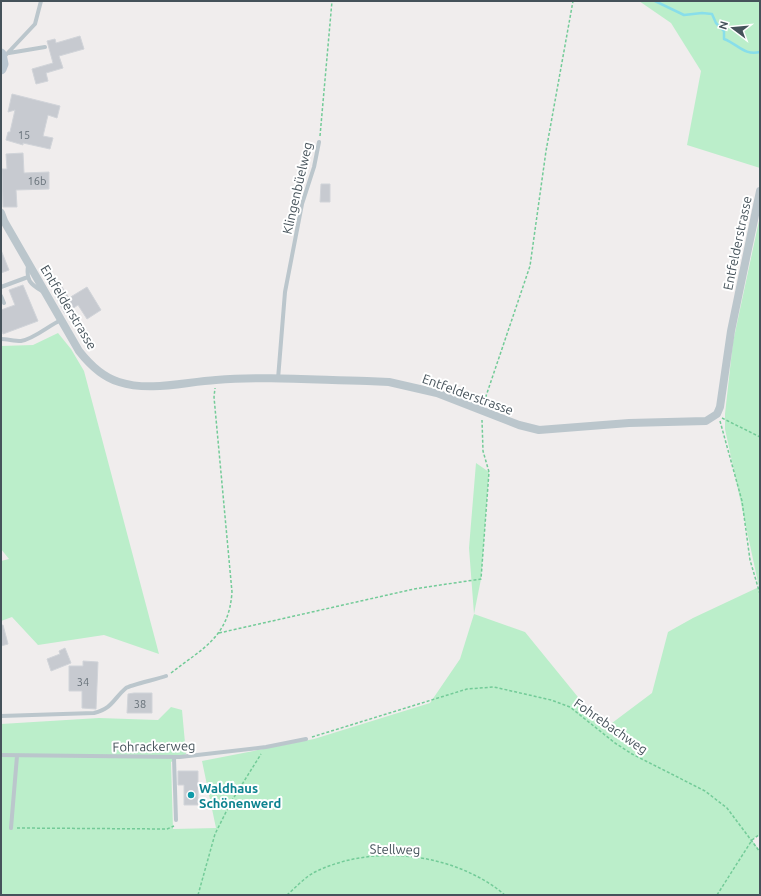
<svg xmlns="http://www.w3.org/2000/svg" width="761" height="896" font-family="Ubuntu,sans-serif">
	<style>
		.green { fill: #bbeeca }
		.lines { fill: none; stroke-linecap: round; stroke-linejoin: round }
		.stream { stroke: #88deea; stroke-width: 2.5 }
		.building { fill: #c7cad0; stroke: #d1d4d9 }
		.path { stroke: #73cb98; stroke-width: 1.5; stroke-dasharray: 3 2; stroke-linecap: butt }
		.lane { stroke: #bbc6cc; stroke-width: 4 }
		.street { stroke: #bbc6cc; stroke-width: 8 }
		.secondary { stroke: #bac7d1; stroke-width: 11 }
		.culture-dot { fill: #0f9aa8; stroke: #fff; stroke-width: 1.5 }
		.labels { text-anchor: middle; stroke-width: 4; stroke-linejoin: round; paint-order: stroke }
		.number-label { font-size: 11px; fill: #667078 }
		.street-label { font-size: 13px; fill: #45525a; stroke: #fff }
		.culture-label { font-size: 13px; font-weight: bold; fill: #0d838f; stroke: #fff; text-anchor: start }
	</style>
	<rect width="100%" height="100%" fill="#f0eded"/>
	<!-- green -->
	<path class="green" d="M639,1H760V168L687,145L701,71L671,23Z
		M760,216V834L752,840L760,851V895H1V724L99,718L158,720L171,707L182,710L186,754L171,762L173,829L216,828L202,761L314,739L430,703L460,659L474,614L469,548L476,463L489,472L481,579L474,614L525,632L604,729L652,693L668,632L693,618L759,587L725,429V414L733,342Z
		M58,333L71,349L84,371L159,654L104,635L38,645L12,617L1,621V561L9,559L1,549V346L33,345Z"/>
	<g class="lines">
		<!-- stream -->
		<path class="stream" d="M655,1L684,15L702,13L712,14L716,23L724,31V39C738,44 744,56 760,52"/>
	</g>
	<!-- building -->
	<path class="building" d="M80,36L84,49L59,56L63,68L46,73L48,81L36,84L32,69L53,63L47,41L55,39L56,43Z
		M12,94L60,106L57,118L48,115L43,136L53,138L50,149L23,143V145L6,140L8,132H10L15,110L8,112Z
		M23,153L24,173L49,172V189L16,190L17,207H3L2,169H7L6,154Z
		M321,184H330V202H320Z
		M1,250L9,270L1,273Z
		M23,285L38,321L3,334L1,330V310L15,305L9,290Z
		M62,287L69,298L87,287L101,310L87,319L78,305L65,314L53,292Z
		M1,625H3L8,644L1,646Z
		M65,648L71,663L51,671L47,659L60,654L59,651Z
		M83,661L98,662L96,709L82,708V691H69V666H83Z
		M134,693H152V713H127L128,694Z
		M178,771H198V805H184V785H178Z"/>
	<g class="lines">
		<!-- path -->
		<path class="path" d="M320,136L332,1
			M484,402L530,266L546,151L573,1
			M722,418L760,437
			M720,421L742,501L750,560L760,594
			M219,633L414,589L481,579L489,472L483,451L482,420
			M171,673C203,648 229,637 232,592L214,397L215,388
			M312,737L467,689L494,687L551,700L570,707L615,743L632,754L705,791L727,808L760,852
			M17,828L167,829L174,826
			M198,895L215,834L231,802L261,754
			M287,895C295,888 305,877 315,872C374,843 455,853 505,895
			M717,895L752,840L760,834"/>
		<!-- lane -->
		<path class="lane" d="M9,53L45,47
			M3,58L35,24L41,1
			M28,266C26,280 30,284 42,291
			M1,287L28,277
			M1,296L4,303
			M1,339C7,339 14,341 21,341C34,339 48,326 61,320
			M278,379L285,292L302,204L314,167L319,142
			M1,716L94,713C113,708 113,699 126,688C130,685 158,679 166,676
			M1,755L180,757L266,747L306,739
			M174,758L176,820
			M11,828L17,756"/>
		<!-- street -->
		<path class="street" d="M1,213L4,221L79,351C90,365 102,377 119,382C150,392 184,382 216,380C266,376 317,380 367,381L389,382L437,393L519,425L539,430L629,423L706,421L717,414L720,407L731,331L760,191"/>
		<!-- secondary -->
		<path class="secondary" d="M1,54L3,64L1,69"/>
	</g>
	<!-- markers -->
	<circle class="culture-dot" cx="191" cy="795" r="4"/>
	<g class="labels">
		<!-- number labels -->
		<g class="number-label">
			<text x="24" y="139">15</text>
			<text x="37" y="185">16b</text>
			<text x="83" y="686">34</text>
			<text x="140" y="708">38</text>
		</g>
		<!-- street labels -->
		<g class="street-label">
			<text transform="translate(297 188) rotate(-77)" y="5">Klingenbüelweg</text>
			<text transform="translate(737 243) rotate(-78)" y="5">Entfelderstrasse</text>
			<text transform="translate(69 307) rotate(59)" y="5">Entfelderstrasse</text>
			<text transform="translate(468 394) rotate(20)" y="5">Entfelderstrasse</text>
			<text transform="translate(611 726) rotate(35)" y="5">Fohrebachweg</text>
			<text transform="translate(154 746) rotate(-1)" y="5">Fohrackerweg</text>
			<text transform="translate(395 849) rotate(1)" y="5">Stellweg</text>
		</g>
		<!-- culture labels -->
		<g class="culture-label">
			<text x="199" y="793">Waldhaus<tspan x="199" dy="15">Schönenwerd</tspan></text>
		</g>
	</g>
	<!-- border -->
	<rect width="761" height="896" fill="none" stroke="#45525a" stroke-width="4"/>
	<!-- north arrow -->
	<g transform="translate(733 28) rotate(286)" stroke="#ffffff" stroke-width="3" paint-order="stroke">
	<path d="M0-3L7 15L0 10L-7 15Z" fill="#45525a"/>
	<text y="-6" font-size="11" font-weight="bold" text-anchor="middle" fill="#45525a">N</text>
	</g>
</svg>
